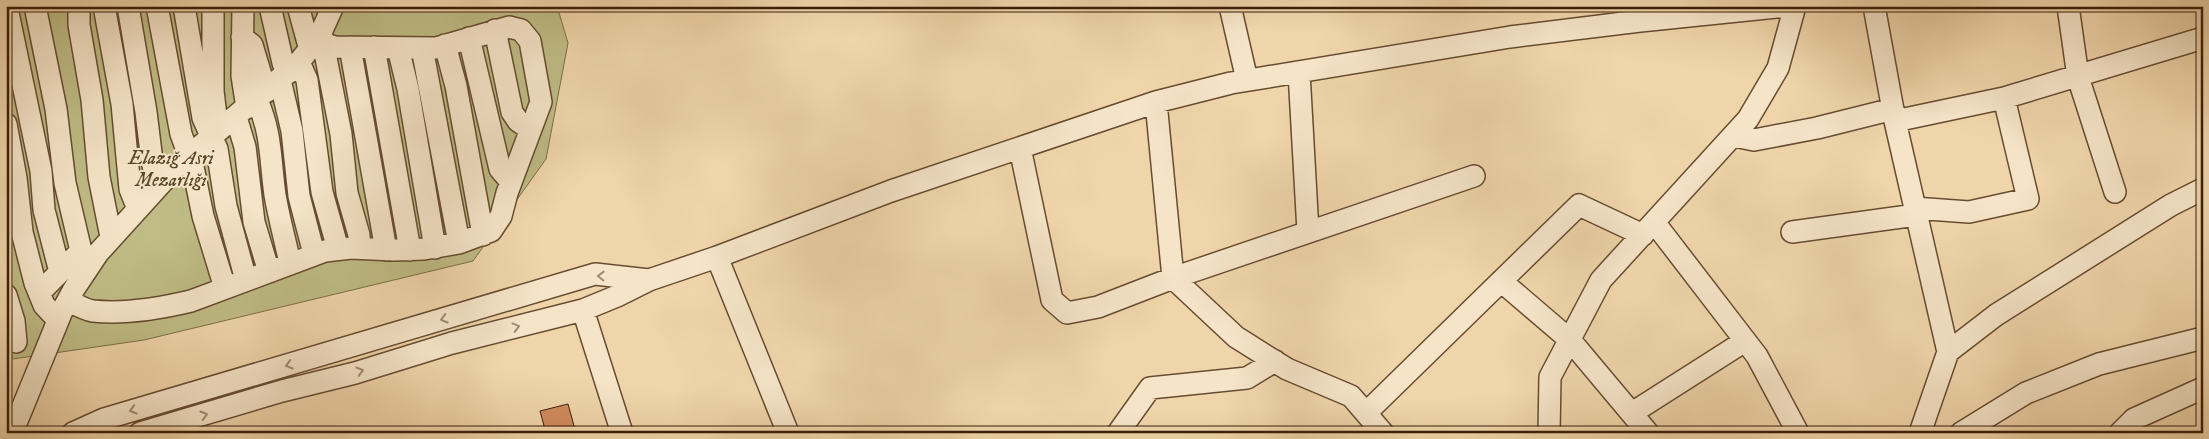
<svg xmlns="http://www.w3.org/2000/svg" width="2209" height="439" font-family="'IM FELL DW Pica',serif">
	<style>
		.green { fill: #bfbc85; stroke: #7c6e46 }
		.building { fill: #d18b5e; stroke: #391f08 }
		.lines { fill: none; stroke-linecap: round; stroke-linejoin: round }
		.minor-casing { stroke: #674c31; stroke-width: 24 }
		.minor { stroke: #f5e4c8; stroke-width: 21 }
		.oneway { stroke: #a08b72 }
		.labels { text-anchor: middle; stroke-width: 4; stroke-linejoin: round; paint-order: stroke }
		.park-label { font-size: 19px; font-style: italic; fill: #5a4627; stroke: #f5e4c8 }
	</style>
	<rect width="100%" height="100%" fill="#f0d5ab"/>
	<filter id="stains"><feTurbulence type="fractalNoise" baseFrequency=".004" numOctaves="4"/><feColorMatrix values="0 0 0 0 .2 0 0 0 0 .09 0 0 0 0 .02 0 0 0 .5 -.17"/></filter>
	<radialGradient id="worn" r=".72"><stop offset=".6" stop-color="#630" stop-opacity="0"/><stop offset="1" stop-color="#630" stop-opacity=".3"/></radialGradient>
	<!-- green -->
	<path class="green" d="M6,6H557L568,43L546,159L473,261L144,340L6,360Z"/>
	<!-- building -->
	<path class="building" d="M568,404L576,433H546L540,411Z"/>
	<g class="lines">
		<defs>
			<path id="minor" d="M35,6L56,109L65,183L81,251L39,293
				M79,6V25L92,100L99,177L111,237
				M104,6L122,104L130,189L138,209
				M128,6L146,112L152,161L158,186
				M157,6L181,134L193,167L203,216L225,288
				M184,6L203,118L217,149L226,206L246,280
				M213,6V91L216,116
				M243,6L242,76L247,108
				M270,6L283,63L288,73
				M298,6L310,50
				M1230,6L1247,80
				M1874,6L1895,121L1948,352
				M2068,6L2078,77L2115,192
				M8,13L41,171L44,210L60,272
				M495,30L512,112L518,121L530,129
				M242,37L252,45L266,92
				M469,38L500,169L511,182
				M327,44L326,58L341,134L347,193L359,235L360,248
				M445,45L456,86L483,235
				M350,47L386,250
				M374,47L410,250
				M398,48L408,89L435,248
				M422,48L459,243
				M299,62L307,80L322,192L338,249
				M1299,72L1308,232
				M280,80L292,131L299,196L314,254
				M257,100C272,134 270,160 275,195C279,218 285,240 290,263
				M1156,102L1173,278L1236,337L1287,369L1351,396L1383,433
				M236,117L245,147L254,222L269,272
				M1895,121L2004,98L2203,38
				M6,124L16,178L22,232L35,283L44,305L58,320
				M1734,136L1754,140L1817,128L1893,109
				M1020,148L1052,300L1067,313L1098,307L1173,278L1474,176
				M1914,208L1969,212L2028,199L2004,98
				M1654,222L1757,356L1798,433
				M1792,232L1916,215
				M717,257L788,433
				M1501,281L1570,340L1648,433
				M6,295L14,321L16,342
				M68,300C75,304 85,310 93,311C123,314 162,308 191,301L325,251L351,248L394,250L424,249L459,243L491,231L501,216L507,193L541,102L530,41L521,30L509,27L436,48L335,47L315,41
				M583,310L622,433
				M1366,413L1579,205L1643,235
				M1632,413L1745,341
				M12,433L62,311L74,289L98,253L177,166L299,62L319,37L333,6
				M73,433L104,419L595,274L649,280
				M140,433L282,391L355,373L452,343L583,310L617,296L649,280L717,257L891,191L1156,102L1231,83L1510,37L1640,21L1786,6
				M1118,433L1150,388L1247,378L1275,361
				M1549,433L1550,377L1601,280L1748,119L1778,68L1795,6
				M1920,433L1948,352L1996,315L2171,205L2203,189
				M1961,433L2026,393L2099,364L2203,338
				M2120,433L2134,419L2203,388"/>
		</defs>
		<!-- minor casing -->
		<use href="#minor" class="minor-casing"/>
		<!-- minor -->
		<use href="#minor" class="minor"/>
	</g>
	<!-- one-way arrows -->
	<defs><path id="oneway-chevron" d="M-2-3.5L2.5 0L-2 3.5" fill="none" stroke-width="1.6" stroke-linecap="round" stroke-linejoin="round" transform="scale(1.25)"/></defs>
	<g class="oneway">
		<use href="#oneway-chevron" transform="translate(601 276) rotate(-179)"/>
		<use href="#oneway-chevron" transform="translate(444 319) rotate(164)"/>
		<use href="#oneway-chevron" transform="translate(516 327) rotate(-15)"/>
		<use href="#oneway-chevron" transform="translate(289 365) rotate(164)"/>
		<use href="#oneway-chevron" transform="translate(360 371) rotate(-16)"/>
		<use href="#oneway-chevron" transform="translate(133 410) rotate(164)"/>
		<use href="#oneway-chevron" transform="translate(204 415) rotate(-16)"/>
	</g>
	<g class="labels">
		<!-- park labels -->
		<g class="park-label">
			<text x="171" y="164">Elazığ Asri<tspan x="171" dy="22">Mezarlığı</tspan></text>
		</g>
	</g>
	<!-- margin -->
	<rect width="2209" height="439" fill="none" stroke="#f0d5ab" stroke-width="25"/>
	<rect x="8" y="8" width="2194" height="424" fill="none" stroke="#391f08" stroke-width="2.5"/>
	<rect x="12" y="12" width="2184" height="414" fill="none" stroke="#391f08"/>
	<rect width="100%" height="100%" filter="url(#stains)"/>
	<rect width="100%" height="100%" fill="url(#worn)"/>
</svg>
